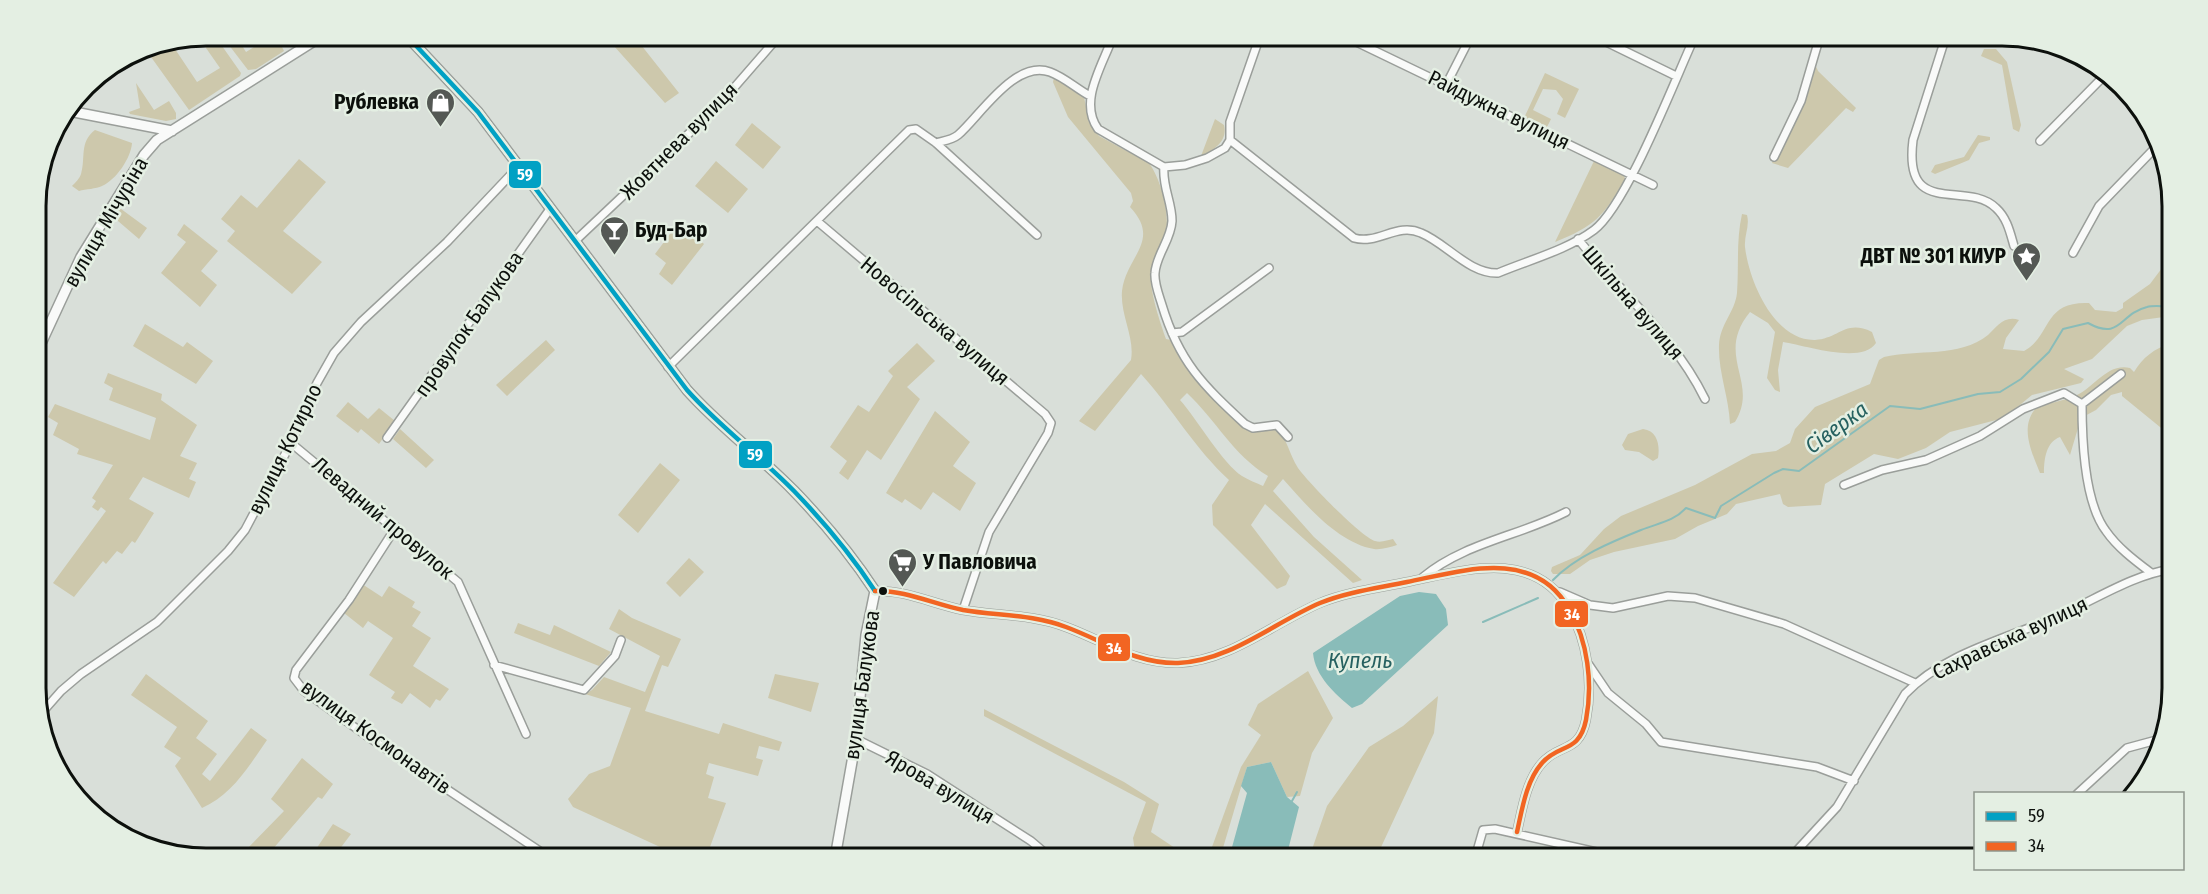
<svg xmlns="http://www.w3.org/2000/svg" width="2208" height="894" font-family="'Fira Sans Condensed',sans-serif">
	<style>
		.green { fill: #cdc8ac; fill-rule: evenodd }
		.water { fill: #89bcb9 }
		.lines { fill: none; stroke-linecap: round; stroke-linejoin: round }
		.stream { stroke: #89bcb9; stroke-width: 2 }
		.street-casing { stroke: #9a9e9a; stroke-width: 10 }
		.secondary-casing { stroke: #9a9e9a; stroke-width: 12 }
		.street { stroke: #f9faf9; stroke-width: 7 }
		.secondary { stroke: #f9faf9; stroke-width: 9 }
		.bus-1-casing { stroke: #e4efe3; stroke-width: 9 }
		.bus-2-casing { stroke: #e4efe3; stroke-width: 9 }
		.bus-1 { stroke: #01a1c4; stroke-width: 4.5 }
		.bus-2 { stroke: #f26522; stroke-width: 4.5 }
		.bus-dot { fill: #0c100c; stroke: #e4efe3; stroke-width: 2 }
		.labels { text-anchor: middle; stroke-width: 5; stroke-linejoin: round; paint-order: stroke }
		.poi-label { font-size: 21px; font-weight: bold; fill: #0c100c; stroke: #e4efe3; text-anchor: end }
		.street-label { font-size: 21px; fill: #0c100c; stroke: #e4efe3 }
		.water-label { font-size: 22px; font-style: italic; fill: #266160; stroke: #e4efe3 }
		.rim { fill: none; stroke: #0c100c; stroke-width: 3 }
		.line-badge { stroke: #e4efe3; stroke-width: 2 }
		.badge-label { font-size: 16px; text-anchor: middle; font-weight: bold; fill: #fff }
	</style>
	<rect width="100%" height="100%" fill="#d9dfd9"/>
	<!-- green -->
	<path class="green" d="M215,36L241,73L240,76L189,110L146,50L171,43L197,82L220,68L199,38Z
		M222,36H236L246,52L267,39L265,36H285L290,41L282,47L284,51L256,69L248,70Z
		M605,36H634L679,93L665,103Z
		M1984,49H1996L2007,62L2021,125L2019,132L2013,129L2002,65L1981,56Z
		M1815,64L1818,71L1856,108L1853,112L1846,108L1788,168L1772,163L1804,102Z
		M1545,73L1579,89L1565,118L1557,114L1563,99L1556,90L1543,89L1533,110L1551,119L1546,129L1524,118Z
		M1054,77L1084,97L1089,122L1099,136L1149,163C1162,181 1171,217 1165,238C1161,250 1152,260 1151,272C1149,290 1160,322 1166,339L1171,340L1196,381L1247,429L1276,428C1289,442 1289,454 1298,468C1308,482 1360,536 1375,541C1381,543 1388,540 1393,539L1397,545C1390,547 1381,550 1374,549C1338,543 1306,505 1283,479L1273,491L1314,537L1362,580L1353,583L1265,504L1251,525L1290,576L1286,585L1277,589L1213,525L1212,505L1229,480C1195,449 1172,408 1141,374L1095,431L1079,421L1131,360C1135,337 1120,315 1122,291C1126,256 1162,241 1130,207L1133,201L1131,193L1068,117L1053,82ZM1187,393C1216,420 1233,455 1268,476L1263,486C1257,483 1248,480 1242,476C1223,464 1197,419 1180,400Z
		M136,83L154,110L169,101L176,113V119L166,121L130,114L129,112L140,108Z
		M1215,119L1224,125C1228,141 1214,150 1201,156Z
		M752,123L781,147L763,169L735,145Z
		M95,130L132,143C131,158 116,180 102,186C96,189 86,189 79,191L72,186C75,183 80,178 81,174C86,158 79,142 95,130Z
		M1978,135L1990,137V140L1979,143L1969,160L1935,174L1931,172L1935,165L1964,157Z
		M299,159L326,182L283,231L322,262L292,294L227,241L235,231L221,219L241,195L257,208Z
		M716,161L748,189L728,213L695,186Z
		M1594,161L1624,175L1625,179C1604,216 1595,226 1555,242Z
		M117,206L147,228L139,239L111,215Z
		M1742,214L1747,215C1750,226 1744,236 1745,247C1749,281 1774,341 1815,340C1839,339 1845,319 1872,332L1876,343C1862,365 1804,345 1783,342L1778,370L1780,392L1775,390L1767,378L1775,332L1768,323L1750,312C1714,356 1760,382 1735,422L1730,424C1729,397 1718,372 1719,345C1720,324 1735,312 1737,293C1739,267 1736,240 1742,214Z
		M679,222L704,244L672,285L659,274L666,263L655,254Z
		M184,224L218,251L201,271L217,285L200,307L161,273L186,242L177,235Z
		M2171,264V316L2142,320L2127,326L2092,359L2064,369L2084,379L2081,383L2032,395L2004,418L1950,432L1926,448L1898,459L1874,454L1825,484L1821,505L1788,507L1783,504L1780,494L1736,504L1727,514L1698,526L1675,539L1614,552L1590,560L1570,574H1553L1551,571L1552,567L1580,555L1604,529L1621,516L1695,485L1752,454L1776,451L1790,443L1795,429L1815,407L1870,384L1879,360L1884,357C1917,349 1959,358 1988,335C1997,327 2004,315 2019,320L2006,338L2003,349L2024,351C2052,336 2042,301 2089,303L2095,310L2116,312L2123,308V303L2150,284L2162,268Z
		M145,324L183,347L187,342L213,361L196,384L133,346Z
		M546,340L555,350L507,396L496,385Z
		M917,343L935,361L907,387L920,399L881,460L867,450L848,480L839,473L847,461L830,447L858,405L869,412L893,376L888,371Z
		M2171,343V436L2122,396V392L2111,395L2096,410L2081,418L2070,455L2060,437C2046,442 2044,459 2044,473H2040C2032,453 2019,427 2036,408C2048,403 2061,401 2073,397C2094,389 2106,363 2130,368L2134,372C2143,357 2154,349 2171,343Z
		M108,373L162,394L161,400L197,425L180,456L197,463L189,479L196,482L189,498L143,477L129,499L154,513L135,543L132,541L122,554L117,551L106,564L103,561L74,597L53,583L106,511L101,507L98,511L92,507L96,501L92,498L113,465L77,454L79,449L53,435L58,423L48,417L55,404L150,440L156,418L109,400L113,388L104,383Z
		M348,402L368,419L379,408L395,421L379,444L361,429L358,433L336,416Z
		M935,411L970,442L953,466L976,483L960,511L933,492L921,510L905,499L902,503L886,493Z
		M400,429L434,460L426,468L393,439Z
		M1643,429C1658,431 1660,446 1658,458L1653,461L1639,452L1625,450L1622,445L1628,434Z
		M660,463L680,480L638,533L618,515Z
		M689,558L704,572L680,597L666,583Z
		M362,584L382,597L389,586L415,602L412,607L421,612L412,626L431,638L413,666L449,689L440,701L436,699L430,708L410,693L402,704L391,698L395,692L369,675L393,638L368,621L363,628L344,613Z
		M619,609L632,618L681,639L668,667L662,665L645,711L719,734L723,723L782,742L779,751L759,746L756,758L763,760L758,776L709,763L706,774L714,777L708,798L726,803L706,858H684L573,807L568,799L589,774L610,766L631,708L585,694L592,690L604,677L645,692L660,656L609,629Z
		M518,623L550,635L554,625L611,652L599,666L514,633Z
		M1308,671L1333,718L1312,753L1300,796L1287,797L1271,762L1247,767L1220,858H1208L1241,767L1261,735L1248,725L1258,704Z
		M146,674L208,721L196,738L217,754L202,774L210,781L251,728L267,740C249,766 232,795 202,808L175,766L181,758L164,747L177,727L131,695Z
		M775,674L819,683L811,712L768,698Z
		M1438,696L1434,733L1376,858H1309L1327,806L1369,747L1403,726Z
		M984,709L1124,782L1159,804L1151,832L1190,858H1136L1133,838L1146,802L984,716Z
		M302,758L333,784L322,799L318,797L265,858H246L242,854L284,811L271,799Z
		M333,824L351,834L333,858H310Z"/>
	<!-- water -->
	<path class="water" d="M1419,592L1436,594L1446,609L1448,625L1362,704L1352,708C1335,694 1315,676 1313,653L1400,596Z
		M1271,762L1287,797L1299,807L1286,858H1229L1247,793L1241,786L1247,767Z"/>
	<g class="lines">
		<!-- stream -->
		<path class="stream" d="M1553,580C1575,557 1611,542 1641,530C1658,523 1673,522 1686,508L1715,518L1721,506L1774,473L1783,469L1799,471L1890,406L1920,409L1978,394L2000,392L2021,379L2049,352L2063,329L2088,323C2121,341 2119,314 2147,307C2154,305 2164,307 2171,306
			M1483,622L1538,598
			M1292,801L1297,792"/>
		<defs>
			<path id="street" d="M1113,36C1103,65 1078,101 1098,129L1164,167L1185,165L1207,158L1225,148L1230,140V122L1260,36
				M1344,36L1653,185
				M1594,36L1676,76
				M1946,36L1913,140C1903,220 1966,179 1996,208C2007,218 2010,232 2014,246
				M1446,85L1471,36
				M1230,140L1354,238C1378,245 1397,222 1421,233C1446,243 1469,274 1498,273C1529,260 1567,250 1594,230C1627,205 1675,79 1695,36
				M2040,141L2103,77
				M936,143C943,141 952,140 958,135C980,116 1015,59 1050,72C1064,77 1077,89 1090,96
				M1774,157L1801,101L1820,36
				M1164,167C1162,186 1172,202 1172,221C1171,240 1156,255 1155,273C1154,283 1159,295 1162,305C1179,362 1203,385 1245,424L1253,428L1277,425L1288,437
				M817,221L1045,414L1051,423L1048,433L989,532L963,610
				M1578,239C1621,293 1674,336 1705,399
				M575,241L719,105L779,36
				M2073,253L2099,206L2154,149
				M1172,333L1182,332L1269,268
				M668,367L909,130L916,129L936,143L1037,235
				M2082,404C2082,440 2084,502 2106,531C2117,547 2134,560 2150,572
				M387,438L550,209
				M291,443L458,582L526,734
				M1844,485L1882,470L1926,460L1980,436L2023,409L2064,393L2082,404L2121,374
				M396,527L349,600L296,670L294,678L304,691L367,736L550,858
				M1423,577C1464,543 1519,536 1566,512
				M875,591C906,590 933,604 963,610C997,616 1032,614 1066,627C1104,641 1136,664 1178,663C1230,661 1273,623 1320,603C1347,592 1378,588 1407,582C1462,571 1534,547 1569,609C1588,641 1593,684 1586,720C1579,754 1559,743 1542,763C1526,781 1522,810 1517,832
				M1560,592L1590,605L1613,608L1668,596L1695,598L1784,624L1915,683
				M1587,662L1608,693L1646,724L1661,742L1817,767L1854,781
				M494,665L584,690L615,656L621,640
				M39,716L61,691L81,674L157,622L228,551L245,530L291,443L317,383L334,353L361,322L447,242L518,167
				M856,739L927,774L1031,841L1051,858
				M2077,794L2127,748L2164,738
				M1475,858L1483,830L1495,829L1623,858
				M1790,858L1837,807L1905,694C1944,653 2007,639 2058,616C2095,600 2132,575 2172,569"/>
			<path id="secondary" d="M407,36L478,112L687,390C720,427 760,456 794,491C824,522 852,556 875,591L866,635L856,739L835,858
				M69,111L172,131
				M37,352L81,257L144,155L157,140L322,36"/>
		</defs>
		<!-- street casing -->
		<use href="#street" class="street-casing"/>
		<!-- secondary casing -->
		<use href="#secondary" class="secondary-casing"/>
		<!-- street -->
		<use href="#street" class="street"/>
		<!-- secondary -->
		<use href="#secondary" class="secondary"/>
		<defs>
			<path id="bus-1" d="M407,36L478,112L687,390C720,427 760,456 794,491C824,522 852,556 875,591"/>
			<path id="bus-2" d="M875,591C906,590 933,604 963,610C997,616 1032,614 1066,627C1104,641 1136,664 1178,663C1230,661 1273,623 1320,603C1347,592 1378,588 1407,582C1462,571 1534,547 1569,609C1588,641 1593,684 1586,720C1579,754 1559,743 1542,763C1526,781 1522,810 1517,832"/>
		</defs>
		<!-- bus-1 casing -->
		<use href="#bus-1" class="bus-1-casing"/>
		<!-- bus-2 casing -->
		<use href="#bus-2" class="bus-2-casing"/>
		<!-- bus-1 -->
		<use href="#bus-1" class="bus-1"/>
		<!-- bus-2 -->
		<use href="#bus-2" class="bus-2"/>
	</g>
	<!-- icons -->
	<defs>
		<symbol id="shop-pin" viewBox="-11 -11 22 30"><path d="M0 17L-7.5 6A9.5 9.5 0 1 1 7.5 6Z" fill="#545854" stroke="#e4efe3"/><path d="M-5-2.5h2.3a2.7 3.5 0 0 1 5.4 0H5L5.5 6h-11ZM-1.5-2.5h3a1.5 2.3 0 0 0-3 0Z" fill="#fff"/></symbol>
		<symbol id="bar-pin" viewBox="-11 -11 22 30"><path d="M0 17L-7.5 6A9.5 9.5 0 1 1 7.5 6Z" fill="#545854" stroke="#e4efe3"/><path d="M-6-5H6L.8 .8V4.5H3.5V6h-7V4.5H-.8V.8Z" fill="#fff"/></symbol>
		<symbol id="sight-pin" viewBox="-11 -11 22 30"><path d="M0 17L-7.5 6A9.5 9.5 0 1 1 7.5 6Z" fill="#545854" stroke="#e4efe3"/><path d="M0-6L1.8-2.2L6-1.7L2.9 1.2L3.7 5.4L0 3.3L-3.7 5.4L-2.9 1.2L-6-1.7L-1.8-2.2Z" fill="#fff"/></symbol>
		<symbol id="supermarket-pin" viewBox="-11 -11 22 30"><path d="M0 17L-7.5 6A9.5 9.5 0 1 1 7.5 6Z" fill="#545854" stroke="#e4efe3"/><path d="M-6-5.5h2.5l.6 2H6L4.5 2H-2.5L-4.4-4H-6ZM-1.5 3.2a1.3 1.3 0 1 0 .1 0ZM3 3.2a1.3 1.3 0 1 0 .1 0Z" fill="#fff"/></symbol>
	</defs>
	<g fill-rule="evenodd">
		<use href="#shop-pin" x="424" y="86" width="33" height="45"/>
		<use href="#bar-pin" x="598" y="214" width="33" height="45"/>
		<use href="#sight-pin" x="2010" y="240" width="33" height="45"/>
		<use href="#supermarket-pin" x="886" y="546" width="33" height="45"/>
	</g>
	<!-- markers -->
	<circle class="bus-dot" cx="883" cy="591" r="5"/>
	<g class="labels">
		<!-- poi labels -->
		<g class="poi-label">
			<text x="419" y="109">Рублевка</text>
			<text x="635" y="237" text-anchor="start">Буд-Бар</text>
			<text x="2006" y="263">ДВТ № 301 КИУР</text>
			<text x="923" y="569" text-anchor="start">У Павловича</text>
		</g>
		<!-- street labels -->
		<g class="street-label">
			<text transform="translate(1499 110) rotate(26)" y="7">Райдужна вулиця</text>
			<text transform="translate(679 141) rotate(-45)" y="7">Жовтнева вулиця</text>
			<text transform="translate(106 222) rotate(-60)" y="7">вулиця Мічуріна</text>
			<text transform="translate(1633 303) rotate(49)" y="7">Шкільна вулиця</text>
			<text transform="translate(935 321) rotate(40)" y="7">Новосільська вулиця</text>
			<text transform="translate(469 324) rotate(-55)" y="7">провулок Балукова</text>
			<text transform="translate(285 449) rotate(-64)" y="7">вулиця Котирло</text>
			<text transform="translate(383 518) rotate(40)" y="7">Левадний провулок</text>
			<text transform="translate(2010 638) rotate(-25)" y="7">Сахравська вулиця</text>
			<text transform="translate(862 685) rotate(-82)" y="7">вулиця Балукова</text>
			<text transform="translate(376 737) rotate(36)" y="7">вулиця Космонавтів</text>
			<text transform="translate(940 787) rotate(31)" y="7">Ярова вулиця</text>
		</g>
		<!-- water labels -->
		<g class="water-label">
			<text transform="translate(1836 427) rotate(-36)" y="8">Сіверка</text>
			<text x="1360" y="668">Купель</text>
		</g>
	</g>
	<!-- crop -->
	<path d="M0 0H2208V894H0ZM206 46H2002A160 160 0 0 1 2162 206V688A160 160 0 0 1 2002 848H206A160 160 0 0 1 46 688V206A160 160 0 0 1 206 46Z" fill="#e4efe3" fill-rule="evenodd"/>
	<path class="rim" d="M206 46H2002A160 160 0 0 1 2162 206V688A160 160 0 0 1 2002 848H206A160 160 0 0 1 46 688V206A160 160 0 0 1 206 46Z"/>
	<g class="line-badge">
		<rect x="508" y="160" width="34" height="29" rx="6" fill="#01a1c4"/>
		<rect x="738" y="440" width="35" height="29" rx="6" fill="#01a1c4"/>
		<rect x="1554" y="600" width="35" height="28" rx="6" fill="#f26522"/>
		<rect x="1097" y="633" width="34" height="29" rx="6" fill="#f26522"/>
	</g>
	<g class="badge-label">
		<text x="525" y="180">59</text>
		<text x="755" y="460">59</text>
		<text x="1572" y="620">34</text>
		<text x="1114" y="654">34</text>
	</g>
	<!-- legend -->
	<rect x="1974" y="792" width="210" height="78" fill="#e4efe3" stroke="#8e968d" stroke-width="1.5"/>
	<rect x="1986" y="812" width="30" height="9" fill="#01a1c4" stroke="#8e968d" stroke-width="1.5"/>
	<text x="2028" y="822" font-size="18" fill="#0c100c">59</text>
	<rect x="1986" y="842" width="30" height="9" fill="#f26522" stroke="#8e968d" stroke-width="1.5"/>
	<text x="2028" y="852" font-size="18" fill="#0c100c">34</text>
</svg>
